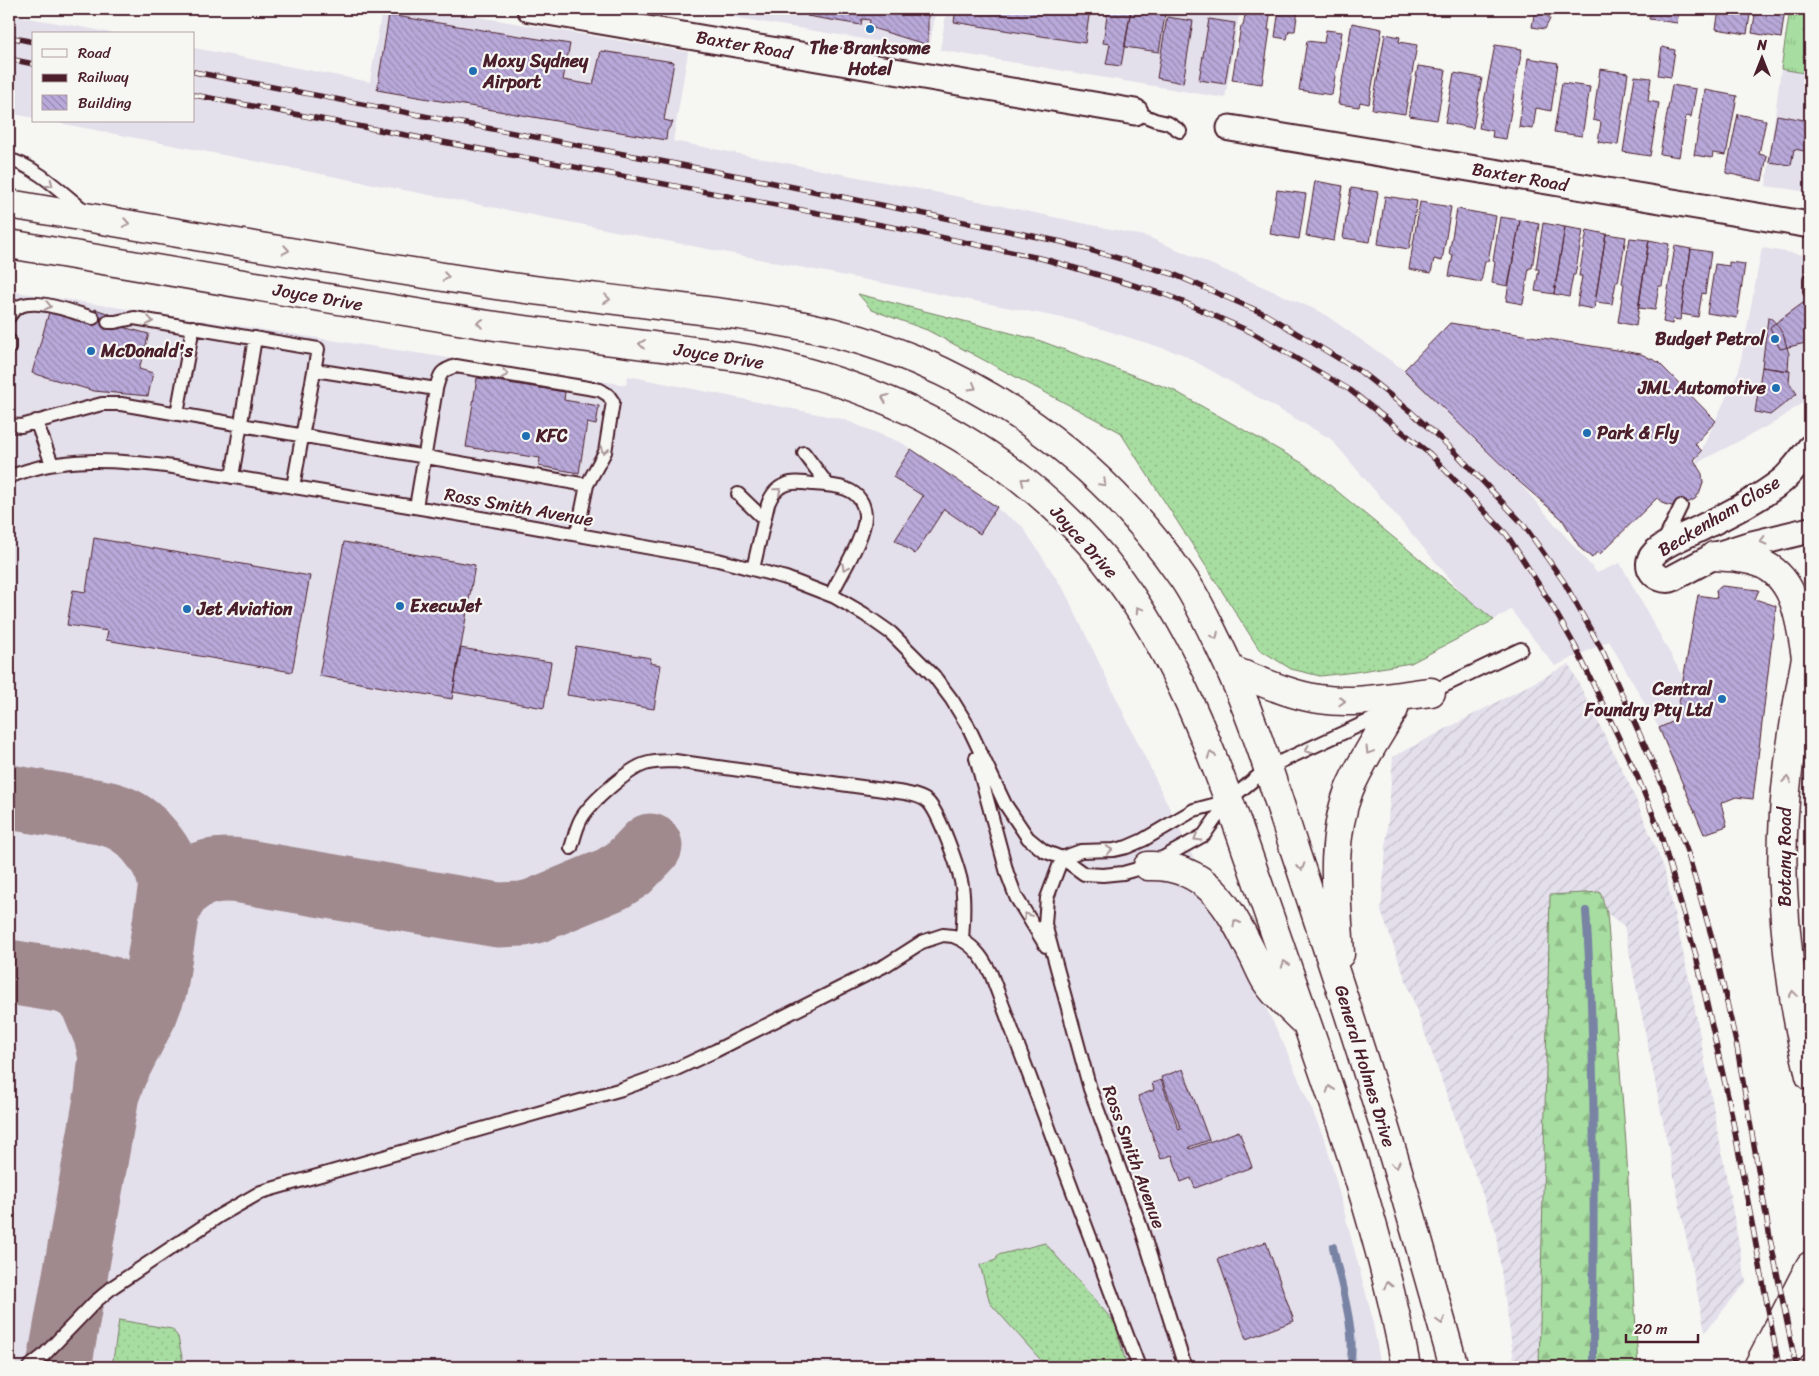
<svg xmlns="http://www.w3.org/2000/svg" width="1819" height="1376" font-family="Sriracha,sans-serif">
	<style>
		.built { fill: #e3dfeb }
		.industrial { fill: url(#industrial-furrows) }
		.grass { fill: url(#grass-dots); stroke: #787e66 }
		.forest { fill: url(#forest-firs); stroke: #787e66 }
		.park { fill: url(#park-tufts); stroke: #787e66 }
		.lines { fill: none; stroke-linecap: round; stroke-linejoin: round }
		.stream { stroke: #7984a4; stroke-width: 8 }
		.taxiway { stroke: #a08a8e; stroke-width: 65 }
		.building { fill: url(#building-back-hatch); stroke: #4a1f2b }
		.lane-casing { stroke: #4a1f2b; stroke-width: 16 }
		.street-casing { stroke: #4a1f2b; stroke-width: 29 }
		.primary-casing { stroke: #4a1f2b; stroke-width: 31 }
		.lane { stroke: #f6f6f2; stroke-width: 12 }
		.street { stroke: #f6f6f2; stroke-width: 25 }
		.primary { stroke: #f6f6f2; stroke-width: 28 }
		.rail-casing { stroke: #4a1f2b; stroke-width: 5.5 }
		.rail { stroke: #f6f6f2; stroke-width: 4; stroke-dasharray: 11; stroke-linecap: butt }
		.oneway { stroke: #a99598 }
		.poi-dot { fill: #1f6fb2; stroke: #f6f6f2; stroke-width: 2 }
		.labels { text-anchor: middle; stroke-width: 4.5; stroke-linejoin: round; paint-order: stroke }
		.street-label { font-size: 18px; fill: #4a1f2b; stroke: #f6f6f2 }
		.poi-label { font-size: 18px; font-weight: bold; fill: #4a1f2b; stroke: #f6f6f2; text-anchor: start }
	</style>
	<defs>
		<pattern id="industrial-furrows" width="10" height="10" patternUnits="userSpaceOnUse" patternTransform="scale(1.25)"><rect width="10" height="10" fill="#e3dfeb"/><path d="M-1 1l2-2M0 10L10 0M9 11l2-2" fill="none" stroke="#c4bfca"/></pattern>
		<pattern id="grass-dots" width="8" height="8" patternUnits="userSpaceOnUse" patternTransform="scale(1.25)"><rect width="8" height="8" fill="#a7dda0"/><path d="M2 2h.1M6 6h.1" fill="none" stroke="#91bd8a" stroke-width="1.8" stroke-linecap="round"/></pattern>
		<pattern id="forest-firs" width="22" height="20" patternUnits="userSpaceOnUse" patternTransform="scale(1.25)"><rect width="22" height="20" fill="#a7dda0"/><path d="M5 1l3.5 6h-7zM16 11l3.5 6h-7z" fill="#91bd8a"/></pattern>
		<pattern id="park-tufts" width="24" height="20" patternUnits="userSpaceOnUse" patternTransform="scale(1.25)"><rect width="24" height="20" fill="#a7dda0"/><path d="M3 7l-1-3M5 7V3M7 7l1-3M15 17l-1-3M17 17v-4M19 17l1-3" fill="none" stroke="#91bd8a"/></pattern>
		<pattern id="building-back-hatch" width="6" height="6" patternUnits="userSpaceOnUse" patternTransform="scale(1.25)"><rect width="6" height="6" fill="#b8a9da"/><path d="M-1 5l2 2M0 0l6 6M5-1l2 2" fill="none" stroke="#9889b1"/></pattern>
	</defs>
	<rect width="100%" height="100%" fill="#f6f6f2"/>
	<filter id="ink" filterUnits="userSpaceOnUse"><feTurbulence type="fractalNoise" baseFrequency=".02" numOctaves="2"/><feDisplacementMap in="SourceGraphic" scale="10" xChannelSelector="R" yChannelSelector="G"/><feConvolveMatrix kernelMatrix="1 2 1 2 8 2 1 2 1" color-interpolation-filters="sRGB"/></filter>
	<g filter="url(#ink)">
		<!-- built -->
		<path class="built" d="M382,9H431L688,52L673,141L955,196L1148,237L1321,312L1404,370L1516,479L1597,573L1620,563L1683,677L1676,720L1659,728L1609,641L1555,666L1511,610L1494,620L1463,594L1331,439L1182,354L1073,320L49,121H194V48L370,82Z
			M685,9H936L929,50Z
			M947,9H1240L1225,98L940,50Z
			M9,15L76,26L117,34H34V118L9,113Z
			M1781,69L1810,74V192L1766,186Z
			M1762,248L1810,256V395L1806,400L1777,421L1695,464L1739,370Z
			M9,291L626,385L628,376L842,419L902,443L1022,526L1064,590L1285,1047L1326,1143L1371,1313L1381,1367H9Z"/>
		<!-- industrial -->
		<path class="industrial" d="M1569,664L1631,788L1664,868L1691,988L1746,1282L1705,1332L1624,926L1607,913L1600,892L1550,895L1539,1367H1515L1495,1229L1381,911L1393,757Z"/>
		<!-- grass -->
		<path class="grass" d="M858,294L1038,340L1173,390L1304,464L1494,620L1411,663L1355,672L1320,676L1291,669L1259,649L1120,432L927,330L872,310Z
			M1045,1243L1115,1323L1127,1367H1047L990,1303L980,1265L996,1260L998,1255Z
			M119,1320L172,1329L178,1337L184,1367H112Z"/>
		<!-- forest -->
		<path class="forest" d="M1600,892L1607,913L1626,1143L1638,1367H1539L1550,895Z"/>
		<!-- park -->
		<path class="park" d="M1790,9H1810V74L1781,69Z"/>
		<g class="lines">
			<!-- stream -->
			<path class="stream" d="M1586,911C1597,1063 1593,1215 1593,1367
				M1333,1247C1340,1282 1357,1332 1350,1367"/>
			<!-- taxiway -->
			<path class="taxiway" d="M9,797C33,801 57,805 81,809C93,811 106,812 118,817C144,827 173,864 170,891L155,987L146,1011L115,1072L107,1094
				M166,914C178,878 205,866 241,871L498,915L523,914L535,911L612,879L628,869L650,846
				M9,972L108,988
				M59,1367L107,1094L111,1056L106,1035L92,1001L87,994L75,985L65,981"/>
		</g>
		<!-- building -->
		<path class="building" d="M761,9H793L792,14Z
			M808,9H928V45L869,27L870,20L862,19L861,25L807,16Z
			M956,9H1090L1085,43L954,22Z
			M1108,9H1131L1121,66L1106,64L1110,44L1103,43Z
			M1131,9H1166L1159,52L1125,47Z
			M1246,9H1271L1268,30H1270L1262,84L1232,80L1241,26H1243Z
			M1279,9H1298L1295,31H1289L1287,39L1275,37Z
			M1535,9H1545L1550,19L1545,29L1532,27Z
			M1611,9H1639L1638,13Z
			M1651,9H1679L1677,23L1649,19Z
			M1683,9H1716L1715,15Z
			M1719,9H1751L1747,34L1716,29Z
			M1756,9H1785L1781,38L1752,33Z
			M389,15L570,44L563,80L593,85L601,51L674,62L664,120L673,122L667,131L666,140L377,90Z
			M1167,17L1193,21L1183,83L1157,78Z
			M1209,19L1235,23L1225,84L1199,80Z
			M1352,23L1382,29L1369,104L1360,102L1359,107L1338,104Z
			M1326,30L1342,32L1332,95L1299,90L1307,41L1324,43Z
			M1385,34L1400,37L1399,42L1417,45L1405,114L1372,109Z
			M1495,45L1522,49L1506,139L1492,137L1493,131L1479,128Z
			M1662,47L1675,50L1671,77L1658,75Z
			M1528,58L1558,63L1551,111L1536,108L1533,129L1519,127Z
			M1418,66L1446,70L1437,120L1409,116Z
			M1600,69L1628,73L1618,145L1598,142L1601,122L1593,120Z
			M1454,73L1482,78L1473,128L1445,123Z
			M1635,76L1651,78L1648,101L1659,103L1650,156L1623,152Z
			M1562,83L1590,87L1582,136L1554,132Z
			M1672,85L1696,89L1691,117L1686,116L1679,157L1660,154Z
			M1705,90L1737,96L1726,155L1713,153L1712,158L1694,155Z
			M1738,114L1766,120L1759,154L1767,156L1762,181L1726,173Z
			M1777,115L1810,121V152L1794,149L1791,165L1769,162Z
			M1315,181L1343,186L1334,241L1306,236Z
			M1351,188L1378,192L1370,242L1343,238Z
			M1277,190L1306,194L1299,239L1270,234Z
			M1385,196L1417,201L1409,249L1378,244Z
			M1420,202L1451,207L1442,261L1434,259L1431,273L1409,269Z
			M1457,209L1496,216L1488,261H1485L1481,282L1449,276L1453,255L1449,254Z
			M1500,217L1520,220L1508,286L1492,283L1495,262L1493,261Z
			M1520,220L1539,224L1532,268H1529L1523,304L1506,301Z
			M1543,223L1565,227L1554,294L1535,291L1539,269H1536Z
			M1565,227L1583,230L1575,275H1573L1569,297L1554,294Z
			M1587,230L1606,234L1594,309L1577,306L1582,276H1579Z
			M1606,234L1626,237L1618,282H1616L1612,304L1595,302Z
			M1630,238L1649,240L1636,326L1618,322L1624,284L1622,283Z
			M1649,240L1669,244L1662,286H1659L1655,310L1638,308Z
			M1675,246L1691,249L1680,320L1673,319L1672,324L1663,322Z
			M1691,249L1711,252L1705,294L1702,293L1698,317L1681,314Z
			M1729,262L1745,264L1737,318L1707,313L1715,264L1729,266Z
			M1810,298V342L1780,349L1770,327Z
			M95,309L110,314L107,323L149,334L139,369L153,373L148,396L94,391L32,373L49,312L91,323Z
			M1768,318L1772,319L1777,325L1783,334L1789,354L1788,371L1762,367Z
			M1450,323L1641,354L1658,362L1716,421L1695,444L1702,451L1694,460L1702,474L1703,483L1700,492L1695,499L1681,506H1672L1664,504L1657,498L1600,554L1597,552L1592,558L1580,548L1562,519L1516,479L1404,370Z
			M1762,367L1790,371L1789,382L1797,394L1770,415L1755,412Z
			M477,378L565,392L564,400L599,406L596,425L587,423L579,473L539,466L540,458L466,447Z
			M911,449L997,507L980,534L944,509L915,554L895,540L923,496L893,477Z
			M94,538L310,576L292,672L106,640L108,631L67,625L73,590L86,592Z
			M344,542L475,565L452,699L319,676Z
			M1722,586L1759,590L1755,599L1776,606L1753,799L1736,797L1721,803L1727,826L1704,834L1659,728L1676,720L1698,595L1717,598L1716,590Z
			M576,646L651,658L650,663L661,665L654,709L567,695Z
			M460,648L551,662L544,708L453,692Z
			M1183,1069L1209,1140L1189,1147L1190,1149L1239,1131L1252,1167L1195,1188L1191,1178L1181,1182L1172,1155L1161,1159L1138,1096L1154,1090L1152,1083L1161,1080L1179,1130L1181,1129L1161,1077Z
			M1266,1242L1294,1321L1246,1339L1218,1259Z"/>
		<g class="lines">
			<defs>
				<path id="lane" d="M1135,112L1155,120L1168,123L1180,131
					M9,160C33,164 65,195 85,211
					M1810,279V291
					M9,317C21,290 71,312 93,318
					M108,322H115L134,318L318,349L293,487
					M9,340V348
					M315,370L436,389L416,507
					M436,389C440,374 440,371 456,366L600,390L608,395L613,402L605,452L587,485
					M177,414L193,327
					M36,421L52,464
					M9,425L21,426L102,404H121L587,485L577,534
					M804,453L828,485
					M9,477C62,455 117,460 173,467L523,525L718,560L786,578L835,597L864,614L891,633L934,676L952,700L968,726L1005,804L1028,838L1044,851L1062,858L1084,874L1103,875L1123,873L1148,866L1204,835L1228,801L1269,767L1386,713
					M232,477L255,338
					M738,494L764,519
					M1663,543L1681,506
					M753,569L768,504C771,496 776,488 785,485C793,481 803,483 812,484C834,485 863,486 865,515C866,536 840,575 831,595
					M1429,693L1521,649
					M976,758L1007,873L1016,897L1046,946
					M571,848C574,839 576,828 581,819C590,803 627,770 645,764C654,761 665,761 675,761L905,793C913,795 921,796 927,801C939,811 959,869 962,886C965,904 963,922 962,940C977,949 983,959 991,974L1139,1367
					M1062,858L1047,898L1045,924L1090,1089L1141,1227L1185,1367
					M1062,858L1081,851L1114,850L1127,847L1143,840L1194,810L1228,801
					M29,1367L43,1356L95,1302L114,1286L219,1216L261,1192L622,1089L674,1070L715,1051L886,965L922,942L943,935L953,936L962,940"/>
				<path id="street" d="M530,9L1135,112
					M1230,128L1810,225
					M1810,448C1802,458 1793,471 1783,480C1761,498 1727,515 1701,528C1687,535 1664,543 1654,554C1642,566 1656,582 1671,579L1714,556L1748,545L1810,530"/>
				<path id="primary" d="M9,204C169,231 329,260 489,284C545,292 601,298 658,305C707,311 756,316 804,326C960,357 1093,448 1183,578C1197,598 1207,621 1218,643C1251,710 1272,780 1295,851C1323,935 1351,1018 1377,1103C1405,1190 1429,1279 1454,1367
					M9,244C167,271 324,298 482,324C549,334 617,341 685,350C708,353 732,356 755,360C886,387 1000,444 1090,543C1182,646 1225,790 1270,918C1321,1066 1378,1213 1406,1367
					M1714,556C1729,557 1746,557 1760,563C1797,578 1800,623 1806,657
					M1810,637C1794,719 1779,805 1783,889C1786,952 1795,1015 1810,1076
					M1231,670C1258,680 1290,695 1319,699C1356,705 1395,696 1431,692
					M1148,866C1207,864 1229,907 1252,953C1257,962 1261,973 1266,981C1275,995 1289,1007 1300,1018
					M1340,954C1337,900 1329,842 1349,790C1361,761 1379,736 1394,709
					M1758,1367L1810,1266
					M1776,1367L1810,1324"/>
			</defs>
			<!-- lane casing -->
			<use href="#lane" class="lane-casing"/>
			<!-- street casing -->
			<use href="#street" class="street-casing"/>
			<!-- primary casing -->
			<use href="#primary" class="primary-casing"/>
			<!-- lane -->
			<use href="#lane" class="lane"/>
			<!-- street -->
			<use href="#street" class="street"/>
			<!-- primary -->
			<use href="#primary" class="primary"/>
			<defs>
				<path id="rail" d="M9,37L34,42
					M9,59L34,64
					M194,72L749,178L1062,242L1173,274L1265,314L1361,372L1411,412L1453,450L1523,524L1564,582L1603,652L1662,784L1688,854L1714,945L1737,1047L1770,1238L1796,1367
					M194,95L897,228L1044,259L1167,295L1251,332L1350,390L1430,454L1507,535L1548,599L1575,646L1638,778L1660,832L1696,956L1729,1101L1779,1367"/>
			</defs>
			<!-- rail casing -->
			<use href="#rail" class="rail-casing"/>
			<!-- rail -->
			<use href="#rail" class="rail"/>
		</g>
		<!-- one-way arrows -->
		<defs><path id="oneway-chevron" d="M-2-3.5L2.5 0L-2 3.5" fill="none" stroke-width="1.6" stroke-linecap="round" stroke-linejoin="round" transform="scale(1.25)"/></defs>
		<g class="oneway">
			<use href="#oneway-chevron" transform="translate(50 184) rotate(38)"/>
			<use href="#oneway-chevron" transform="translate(126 223) rotate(10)"/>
			<use href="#oneway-chevron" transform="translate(286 250) rotate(10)"/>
			<use href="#oneway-chevron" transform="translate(446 277) rotate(9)"/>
			<use href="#oneway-chevron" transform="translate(607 299) rotate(7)"/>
			<use href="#oneway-chevron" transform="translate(48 306) rotate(12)"/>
			<use href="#oneway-chevron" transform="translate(150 321) rotate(8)"/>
			<use href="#oneway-chevron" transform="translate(480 323) rotate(-171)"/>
			<use href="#oneway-chevron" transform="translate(642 344) rotate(-173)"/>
			<use href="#oneway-chevron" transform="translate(505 374) rotate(10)"/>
			<use href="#oneway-chevron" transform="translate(973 387) rotate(30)"/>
			<use href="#oneway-chevron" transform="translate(885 398) rotate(-157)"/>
			<use href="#oneway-chevron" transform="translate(604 450) rotate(108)"/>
			<use href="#oneway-chevron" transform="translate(1024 481) rotate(-142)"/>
			<use href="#oneway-chevron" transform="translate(1103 483) rotate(45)"/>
			<use href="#oneway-chevron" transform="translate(778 491) rotate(-41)"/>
			<use href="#oneway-chevron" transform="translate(1763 541) rotate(166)"/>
			<use href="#oneway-chevron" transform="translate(845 567) rotate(117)"/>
			<use href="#oneway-chevron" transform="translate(1139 610) rotate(-124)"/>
			<use href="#oneway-chevron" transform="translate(1215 636) rotate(64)"/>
			<use href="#oneway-chevron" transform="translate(1342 701) rotate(2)"/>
			<use href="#oneway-chevron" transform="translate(1308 750) rotate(156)"/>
			<use href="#oneway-chevron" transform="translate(1369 751) rotate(121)"/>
			<use href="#oneway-chevron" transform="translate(1211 755) rotate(-110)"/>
			<use href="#oneway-chevron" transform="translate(1787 780) rotate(-83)"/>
			<use href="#oneway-chevron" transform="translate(1197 838) rotate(149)"/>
			<use href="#oneway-chevron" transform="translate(1109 850) rotate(-6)"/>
			<use href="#oneway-chevron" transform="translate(1301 867) rotate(72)"/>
			<use href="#oneway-chevron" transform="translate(1027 916) rotate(-122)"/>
			<use href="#oneway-chevron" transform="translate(1236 923) rotate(-120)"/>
			<use href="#oneway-chevron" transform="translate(1285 964) rotate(-109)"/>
			<use href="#oneway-chevron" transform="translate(1793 994) rotate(-98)"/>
			<use href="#oneway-chevron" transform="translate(1330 1089) rotate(-109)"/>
			<use href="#oneway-chevron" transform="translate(1396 1165) rotate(74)"/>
			<use href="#oneway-chevron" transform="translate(1388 1285) rotate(-103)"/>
			<use href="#oneway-chevron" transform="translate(1441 1321) rotate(74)"/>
		</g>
	</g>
	<!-- markers -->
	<g class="poi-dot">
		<circle cx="870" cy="29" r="5"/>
		<circle cx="473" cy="71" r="5"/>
		<circle cx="1775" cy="339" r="5"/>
		<circle cx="91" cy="351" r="5"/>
		<circle cx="1776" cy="388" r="5"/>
		<circle cx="1587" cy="433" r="5"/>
		<circle cx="526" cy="436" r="5"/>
		<circle cx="400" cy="606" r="5"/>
		<circle cx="187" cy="609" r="5"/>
		<circle cx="1722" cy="699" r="5"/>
	</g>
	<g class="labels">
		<!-- street labels -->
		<g class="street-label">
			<text transform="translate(744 45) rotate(10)" y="6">Baxter Road</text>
			<text transform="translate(1520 177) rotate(10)" y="6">Baxter Road</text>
			<text transform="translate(318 297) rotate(10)" y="6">Joyce Drive</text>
			<text transform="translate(719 356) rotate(9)" y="6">Joyce Drive</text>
			<text transform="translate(519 507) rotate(10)" y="6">Ross Smith Avenue</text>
			<text transform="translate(1719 516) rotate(-31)" y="6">Beckenham Close</text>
			<text transform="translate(1084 542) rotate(48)" y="6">Joyce Drive</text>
			<text transform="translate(1785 857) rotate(-90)" y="6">Botany Road</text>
			<text transform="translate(1365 1066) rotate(73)" y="6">General Holmes Drive</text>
			<text transform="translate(1134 1157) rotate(70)" y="6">Ross Smith Avenue</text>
		</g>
		<!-- poi labels -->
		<g class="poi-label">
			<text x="870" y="54" text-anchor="middle">The Branksome<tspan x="870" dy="21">Hotel</tspan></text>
			<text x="483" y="67">Moxy Sydney<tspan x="483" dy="21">Airport</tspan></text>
			<text x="1765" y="345" text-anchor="end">Budget Petrol</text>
			<text x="101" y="357">McDonald's</text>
			<text x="1766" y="394" text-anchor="end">JML Automotive</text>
			<text x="1597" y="439">Park &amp; Fly</text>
			<text x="536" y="442">KFC</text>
			<text x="410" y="612">ExecuJet</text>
			<text x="197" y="615">Jet Aviation</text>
			<text x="1712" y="695" text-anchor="end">Central<tspan x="1712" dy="21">Foundry Pty Ltd</tspan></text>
		</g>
	</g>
	<!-- margin -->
	<rect width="1819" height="1376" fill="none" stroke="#f6f6f2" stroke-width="30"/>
	<rect x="15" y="15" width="1789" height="1346" fill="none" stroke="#4a1f2b" stroke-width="2" filter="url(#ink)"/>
	<!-- legend -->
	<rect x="32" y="32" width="162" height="90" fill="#f6f6f2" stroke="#b1a0a2"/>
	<rect x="42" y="49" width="25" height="8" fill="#f6f6f2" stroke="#b1a0a2"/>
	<text x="78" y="58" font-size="15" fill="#4a1f2b">Road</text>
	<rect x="42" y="74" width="25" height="8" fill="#4a1f2b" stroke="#b1a0a2"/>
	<text x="78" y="82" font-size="15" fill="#4a1f2b">Railway</text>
	<rect x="42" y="95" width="25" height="15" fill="url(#building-back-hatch)" stroke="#b1a0a2"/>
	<text x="78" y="108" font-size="15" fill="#4a1f2b">Building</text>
	<!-- north arrow -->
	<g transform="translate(1762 58)" stroke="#f6f6f2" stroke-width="4" paint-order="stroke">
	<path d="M0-4L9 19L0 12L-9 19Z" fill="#4a1f2b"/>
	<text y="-8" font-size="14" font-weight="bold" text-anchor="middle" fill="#4a1f2b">N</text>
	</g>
	<!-- scale -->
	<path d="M1626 1334v8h72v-8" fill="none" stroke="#4a1f2b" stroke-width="2.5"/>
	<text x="1634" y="1334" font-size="15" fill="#4a1f2b" stroke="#f6f6f2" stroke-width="4" paint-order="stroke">20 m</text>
</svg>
